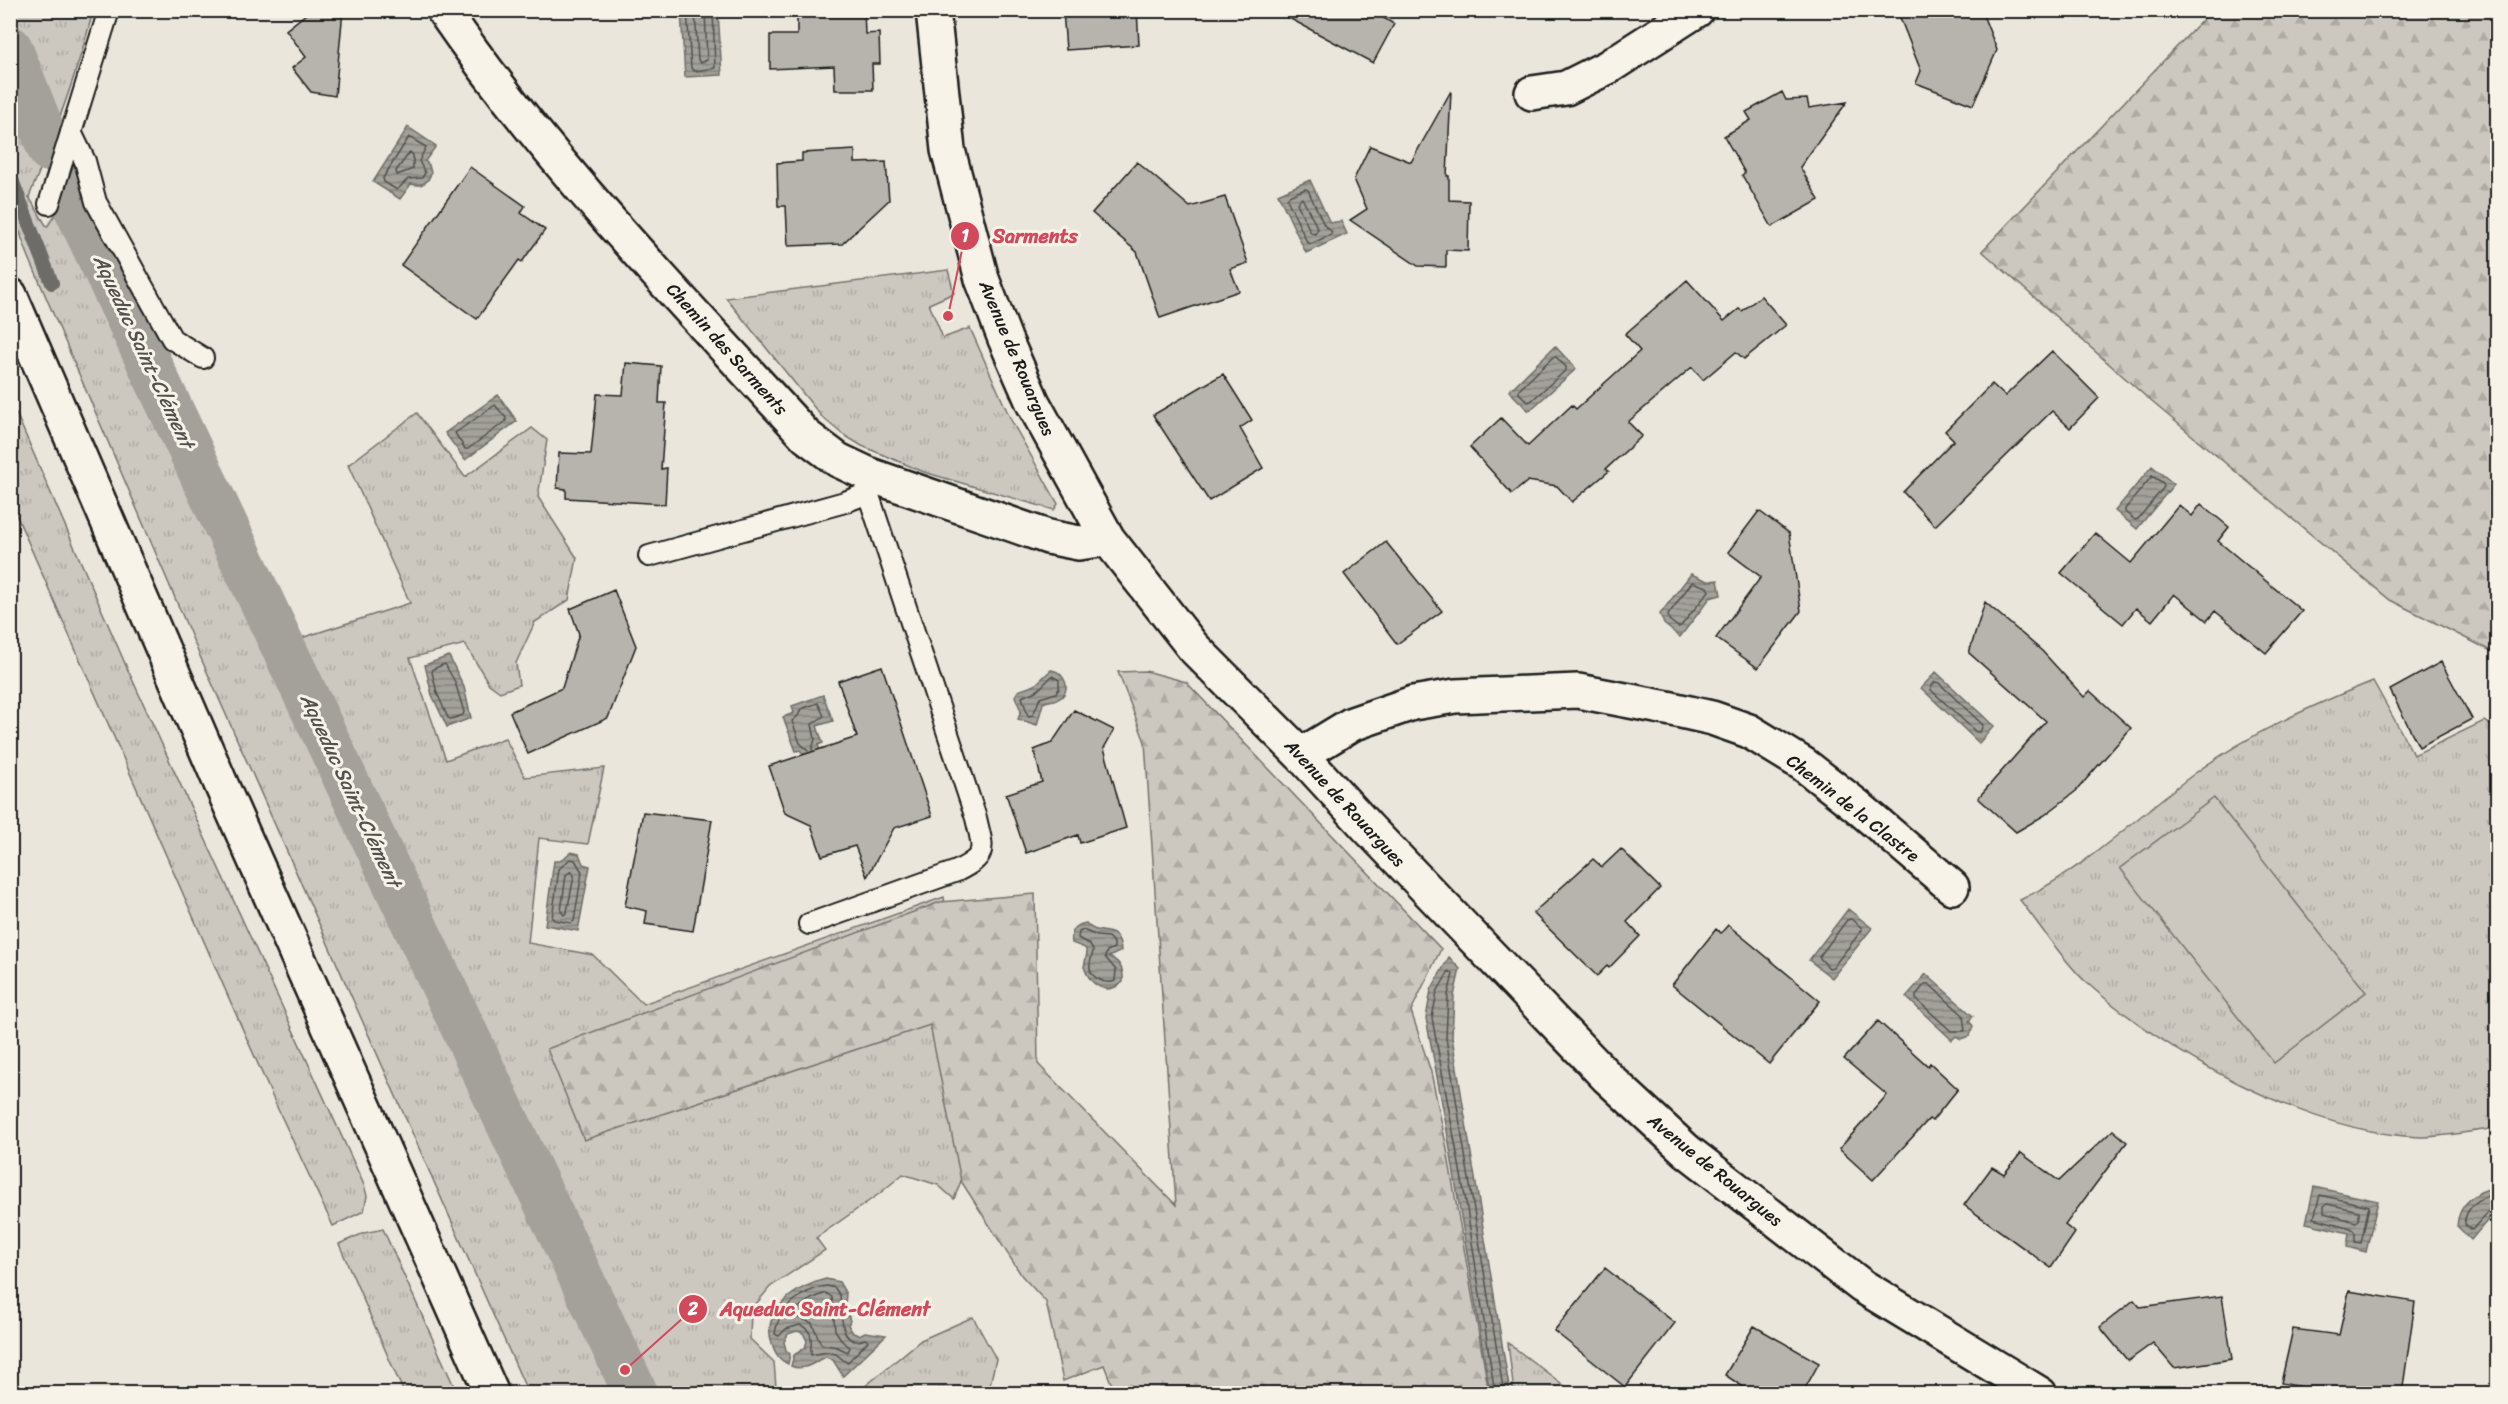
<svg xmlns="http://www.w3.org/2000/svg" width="2508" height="1404" font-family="Sriracha,sans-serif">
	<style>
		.grass { fill: url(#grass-tufts); stroke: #74726e; stroke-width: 1.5 }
		.forest { fill: url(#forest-firs); stroke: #74726e; stroke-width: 1.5 }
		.pitch { fill: #ccc8c0; stroke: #74726e; stroke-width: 1.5 }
		.water { fill: url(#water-rules); stroke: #6d6c68; stroke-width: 1.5 }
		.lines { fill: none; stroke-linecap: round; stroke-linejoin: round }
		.shore { stroke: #52514e; stroke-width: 1.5 }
		.stream { stroke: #6d6c68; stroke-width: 14 }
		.canal { stroke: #a3a19a; stroke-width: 45 }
		.building { fill: #b6b4ac; stroke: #1c1c1c; stroke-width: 1.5 }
		.lane-casing { stroke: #1c1c1c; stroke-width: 24 }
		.street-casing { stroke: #1c1c1c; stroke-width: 38 }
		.secondary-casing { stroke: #1c1c1c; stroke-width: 38 }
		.lane { stroke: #f7f3e8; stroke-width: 20 }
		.street { stroke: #f7f3e8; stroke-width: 33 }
		.secondary { stroke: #f7f3e8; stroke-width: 33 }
		.labels { text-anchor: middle; stroke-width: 6; stroke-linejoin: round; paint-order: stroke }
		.street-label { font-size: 18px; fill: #1c1c1c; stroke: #f7f3e8 }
		.water-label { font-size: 20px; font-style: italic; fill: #52514e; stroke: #f7f3e8 }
		.leader { fill: none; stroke: #d1495b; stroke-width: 2 }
		.callout-dot { fill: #d1495b; stroke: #f7f3e8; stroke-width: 2 }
		.mark-label { font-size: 18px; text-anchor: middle; font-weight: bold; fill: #fff }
		.callout-label { font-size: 20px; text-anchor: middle; font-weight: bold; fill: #d1495b; stroke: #f7f3e8; stroke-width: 6; stroke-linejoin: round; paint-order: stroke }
	</style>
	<defs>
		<pattern id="grass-tufts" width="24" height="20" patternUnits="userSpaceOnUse" patternTransform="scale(1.5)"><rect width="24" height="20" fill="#ccc8c0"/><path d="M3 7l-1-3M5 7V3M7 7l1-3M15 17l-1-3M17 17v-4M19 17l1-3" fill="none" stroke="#afaba4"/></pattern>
		<pattern id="forest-firs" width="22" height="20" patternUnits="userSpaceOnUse" patternTransform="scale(1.5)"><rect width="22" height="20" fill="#ccc8c0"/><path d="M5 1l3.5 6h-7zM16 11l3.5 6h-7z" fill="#afaba4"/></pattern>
		<pattern id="water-rules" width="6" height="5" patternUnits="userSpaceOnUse" patternTransform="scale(1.5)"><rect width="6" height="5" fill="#a3a19a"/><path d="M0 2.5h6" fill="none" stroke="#84827d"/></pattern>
	</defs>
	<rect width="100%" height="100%" fill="#eae6dc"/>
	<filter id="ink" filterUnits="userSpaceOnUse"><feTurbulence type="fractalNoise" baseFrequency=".0167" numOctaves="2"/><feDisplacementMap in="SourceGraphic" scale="12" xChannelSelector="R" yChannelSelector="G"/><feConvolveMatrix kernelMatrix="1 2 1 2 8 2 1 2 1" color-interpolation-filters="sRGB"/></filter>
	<g filter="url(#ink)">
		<!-- grass -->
		<path class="grass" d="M11,11H93C77,75 54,136 29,197L47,227L72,188L236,546L295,640L410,603L348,465L417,413L465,477L532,428L547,440L538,497L577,558L569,600L535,622L516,663L519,685L500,692L489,684L465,644L410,658L446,760L505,738L525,777L604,768L588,844L539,838L528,943L593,955L643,1004L944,897L966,1069L970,1158L954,1199L938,1185L903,1174L879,1194L816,1238L825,1250L770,1287L751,1310L750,1339L774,1362L776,1387L784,1393H528L199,654L28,255L11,208Z
			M948,270L954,293L929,304L943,338L970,328L1011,420L1058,504L1054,510L924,472L862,446L842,434L822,417L726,298Z
			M11,410L16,413L127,668L364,1185L367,1196L364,1211L333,1226L276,1105L11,503Z
			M2373,681L2414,755L2484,721L2498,730L2497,1128C2473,1131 2445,1137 2420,1137C2310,1133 2166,1054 2086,982C2064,962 2039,924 2020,900C2085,869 2136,817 2194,774C2248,734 2311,706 2373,681Z
			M383,1229L457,1393H404L339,1244L364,1233Z
			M973,1317L996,1359L988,1393H857L921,1340Z
			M1508,1343L1574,1393H1514Z"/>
		<!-- forest -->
		<path class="forest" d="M2211,11H2497V654L2390,600L2152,402L1982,251Z
			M1146,671L1186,682L1441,949L1411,1011L1431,1072L1446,1144L1489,1393H1115L1104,1365L1063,1381L1046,1302L1022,1276L961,1181L930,1025L584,1140L547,1049L940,902L1035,894L1038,1064L1176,1205L1145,742L1118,672Z"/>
		<!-- pitch -->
		<path class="pitch" d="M2214,798L2366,992L2274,1063L2120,868Z"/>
		<!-- water -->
		<path class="water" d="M681,11H718L722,75L685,77Z
			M408,127L436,146L425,161L429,165L431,173C428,183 421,187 411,184L400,199L373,182Z
			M1310,180L1330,223L1341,221L1347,234L1306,253L1278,194Z
			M1555,346L1576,369L1529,411L1509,391Z
			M498,395L517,421L465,460L445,433Z
			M2152,466L2174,484L2137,529L2115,511Z
			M1691,574L1708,581L1718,580L1721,595L1710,598L1680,637L1664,624L1660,614Z
			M449,656L464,687L471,718L447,727L432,695L425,665Z
			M1051,670C1065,671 1073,692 1058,699C1053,701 1049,700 1043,703L1037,725L1018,719L1021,711L1015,696L1018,691L1035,685Z
			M1936,672L1994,726L1979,743L1921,688Z
			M823,695L833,721L817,726L823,743L818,745L820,750L806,758L800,750L796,751L783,717L794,713L792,706Z
			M571,852L579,854L583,864L590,866L578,931L545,925L554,861H560Z
			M1848,909L1872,928L1832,978L1809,960Z
			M1086,923C1097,939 1119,921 1121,951L1109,957C1120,961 1124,970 1123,982C1106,997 1090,985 1084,967L1087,953L1085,948L1072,943C1070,932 1074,925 1086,923Z
			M1449,957L1460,969L1454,996L1452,1037L1510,1393H1490L1445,1119L1426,1018L1431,990Z
			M1926,974L1973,1016L1969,1021L1973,1026L1970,1036L1961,1039L1956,1036L1952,1040L1906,997Z
			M2314,1187L2378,1201L2366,1252L2347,1247L2349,1233L2306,1223Z
			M2497,1187V1209L2471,1240L2457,1226C2458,1204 2477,1190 2497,1187Z
			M826,1279L839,1282L846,1294L845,1304L850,1321L848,1325L853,1333L859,1335L865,1332L886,1335L843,1376L833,1360L826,1357C814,1362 804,1372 791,1366L794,1355L805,1348L807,1341L803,1333L797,1331L788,1334L784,1342L786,1350L790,1354L788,1364C778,1359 775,1353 772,1343C760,1310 799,1285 826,1279Z"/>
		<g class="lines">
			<!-- shore -->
			<path class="shore" d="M687,10L691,68L694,71L715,68L713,10
				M695,10L698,60L701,63L707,60L705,10
				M409,137L426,147L419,161L425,173L422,178L408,179L397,190L384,182L383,178Z
				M410,152L413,155V169L397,175L396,171Z
				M1305,189L1308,190L1324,225L1332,232L1330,235L1311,244L1307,242L1287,199L1289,196Z
				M1302,198L1318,229L1315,234L1311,233L1297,203Z
				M1553,357H1556L1566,367V370L1531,401L1528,402L1519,393V390Z
				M495,405L506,418V421L468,449H465L455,433Z
				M2152,476L2163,483L2164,487L2138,519L2135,520L2125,512V509Z
				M1692,582L1707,587L1709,591L1681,626L1678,627L1669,620L1668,615Z
				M445,664L455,682L464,712L463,715L451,719L448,718L437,693L432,672L433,669Z
				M1052,676L1059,680V689L1056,693L1040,698L1033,715L1028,716L1022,697L1038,690Z
				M1935,682L1939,683L1983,725L1980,732H1976L1931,690V687Z
				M808,751L800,743L792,721L798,716L801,709L818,703L824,716L812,724L815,739L812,750
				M570,859L575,860L582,872L574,921L571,923L554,920L552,918L559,869Z
				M571,871L574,876L567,912L564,915L561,911L566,875Z
				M1851,919L1861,927L1862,930L1833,967L1829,968L1819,957L1847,920Z
				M1083,930L1097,936L1108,937L1114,943V948L1107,951L1105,957L1116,970L1115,981C1105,985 1088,977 1090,965C1090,959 1093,956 1093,950L1089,944L1078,938L1079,932Z
				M1925,984H1929L1963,1015L1965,1031H1951L1916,999V995Z
				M2498,1193C2481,1196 2466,1206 2464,1224L2472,1230L2491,1208L2498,1206
				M2320,1195L2369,1206L2361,1243L2355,1242V1233L2351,1228L2314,1218Z
				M2327,1204L2359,1211V1220L2356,1222L2324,1213V1206Z
				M827,1286L835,1288C835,1289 840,1295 840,1296C842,1310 838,1350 865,1339L868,1341L847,1363L836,1354L827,1352L811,1355C810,1343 816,1332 800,1325L786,1329L779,1336L775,1334C778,1308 802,1290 827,1286Z
				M826,1293L832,1297L835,1330L843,1342L850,1347L848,1352L837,1347L821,1344L812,1323L792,1315V1312L811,1299Z
				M1495,1394L1466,1202L1432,1018L1437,992L1449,971L1453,974L1448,995L1446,1038L1504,1394"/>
			<!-- stream -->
			<path class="stream" d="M10,175L52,283"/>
			<!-- canal -->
			<path class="canal" d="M10,48L50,150
				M66,187L636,1394"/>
		</g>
		<!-- building -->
		<path class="building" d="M311,10H343L335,96L311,92L292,68L306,57L286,30Z
			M815,10H864L865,34L879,33L880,64H872L873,90H835L834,66L770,69V35H797V12H815Z
			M1063,10H1137L1139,45L1066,50Z
			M1274,10H1370L1394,24L1373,63Z
			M1897,10H1981L1997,50L1973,105L1916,83L1921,71Z
			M1451,91L1447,176H1449V200L1469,201L1468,251L1446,250V267L1418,266L1350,220L1367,209L1354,179L1370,146L1411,162Z
			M1782,92L1786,100L1807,99L1809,108L1847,102L1800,167L1819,200L1772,227L1742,175L1745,173L1724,136L1751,120L1746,112Z
			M855,150V163L886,162L889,200L842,244L788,246L786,206H778L777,163L802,161V153Z
			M1137,162L1190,207L1225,197L1248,263L1230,269L1239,291L1160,318L1137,252L1092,213Z
			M470,167L525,206L521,213L545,230L522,262L519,260L477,319L401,265Z
			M1687,280L1724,321L1739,309L1742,311L1761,296L1786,325L1744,359L1736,352L1703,380L1692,367L1628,422L1642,436L1606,469L1609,471L1572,502L1557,486L1528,481L1512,494L1470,447L1501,418L1528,446L1572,405L1576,409L1640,351L1625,334Z
			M2052,351L2099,398L2070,428L2052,411L1935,526L1903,492L1954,440L1945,431L1992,384L2005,396Z
			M626,363L661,366L659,403H666L661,469L667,468L665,504L566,498V489L557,488L559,453L591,454L597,394L623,395Z
			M1223,374L1252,420L1240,428L1263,468L1209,501L1153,415Z
			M2201,504L2229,527L2218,541L2302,611L2266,653L2215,611L2207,621L2174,594L2152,621L2136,608L2123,624L2061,573L2095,533L2131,563L2179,505L2192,516Z
			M1759,511L1789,533L1801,611L1758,668L1716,638L1761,577L1728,552Z
			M1386,542L1442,611L1397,644L1344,574Z
			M614,590L636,646L608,718L528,754L510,712L562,688L579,634L570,609Z
			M1985,602L2042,651L2084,697L2090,691L2131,728L2076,791L2045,815L2016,832L1978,798L2046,721L1969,653Z
			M2441,662L2472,719L2419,747L2390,690Z
			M882,666L932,816L894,828L867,877L855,846L822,856L811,825L785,813L769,766L857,737L838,681Z
			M1074,710L1114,730L1104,748L1126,828L1080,843L1078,835L1026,853L1006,794L1042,782L1034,750L1052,743Z
			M643,812L712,820L693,931L645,924L647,911L625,906Z
			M1621,849L1660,888L1627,922L1640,936L1609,968L1607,966L1597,976L1533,913L1593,859L1602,867Z
			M1728,925L1820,1001L1769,1064L1672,985L1716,929L1721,933Z
			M1878,1021L1928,1066L1930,1063L1958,1089L1932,1121L1929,1119L1873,1180L1839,1149L1887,1095L1844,1059Z
			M2113,1130L2127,1142L2065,1225L2075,1233L2051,1268L1964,1205L1992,1167L2004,1174L2021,1153L2059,1181Z
			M1605,1268L1675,1323L1625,1387L1554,1331Z
			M2349,1291L2415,1302L2402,1394H2340L2281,1383L2293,1329L2339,1335Z
			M2222,1296L2232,1359L2174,1368L2153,1343L2128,1361L2100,1327L2134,1300L2140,1307Z
			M1754,1326L1819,1363L1802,1394H1754L1725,1375Z"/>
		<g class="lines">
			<defs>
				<path id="lane" d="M71,132L85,161L96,202L172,339L203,358
					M49,204L109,10
					M649,556L845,502L868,493
					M809,924L957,871C989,855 983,849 976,818L868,493L870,475"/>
				<path id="street" d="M443,10C548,163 682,300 806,436L838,460L870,475L1048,537L1079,543L1108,539
					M933,10L948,150L982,279L1005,339L1033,403L1108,539L1193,647L1301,755L1369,829L1608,1078L1687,1151L1862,1286L2040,1394
					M1532,93L1566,88L1608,67L1697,10
					M1301,755L1352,724L1413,703L1455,696L1578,691L1672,709L1712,718L1749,731L1803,764L1857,806L1952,887"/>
				<path id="secondary" d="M10,295L224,791L492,1394"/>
			</defs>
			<!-- lane casing -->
			<use href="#lane" class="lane-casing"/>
			<!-- street casing -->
			<use href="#street" class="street-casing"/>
			<!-- secondary casing -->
			<use href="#secondary" class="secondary-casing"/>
			<!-- lane -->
			<use href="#lane" class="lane"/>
			<!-- street -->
			<use href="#street" class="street"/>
			<!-- secondary -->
			<use href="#secondary" class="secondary"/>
		</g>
	</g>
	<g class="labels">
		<!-- street labels -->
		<g class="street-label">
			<text transform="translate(727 349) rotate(48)" y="6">Chemin des Sarments</text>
			<text transform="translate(1017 358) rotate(67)" y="6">Avenue de Rouargues</text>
			<text transform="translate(1345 803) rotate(47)" y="6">Avenue de Rouargues</text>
			<text transform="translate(1853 808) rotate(38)" y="6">Chemin de la Clastre</text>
			<text transform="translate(1715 1170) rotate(39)" y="6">Avenue de Rouargues</text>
		</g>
		<!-- water labels -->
		<g class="water-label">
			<text transform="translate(144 351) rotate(65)" y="7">Aqueduc Saint-Clément</text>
			<text transform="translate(351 790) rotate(65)" y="7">Aqueduc Saint-Clément</text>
		</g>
	</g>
	<!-- callouts -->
	<path class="leader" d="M948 316L965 236M625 1370L693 1309"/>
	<g class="callout-dot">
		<circle cx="948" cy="316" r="6"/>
		<circle cx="625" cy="1370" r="6"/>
		<circle cx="965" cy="236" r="15"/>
		<circle cx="693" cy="1309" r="15"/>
	</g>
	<g class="mark-label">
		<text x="965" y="242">1</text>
		<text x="693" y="1315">2</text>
	</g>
	<g class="callout-label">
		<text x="1035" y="243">Sarments</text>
		<text x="825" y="1316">Aqueduc Saint-Clément</text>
	</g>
	<!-- margin -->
	<rect width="2508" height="1404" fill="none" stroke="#f7f3e8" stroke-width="36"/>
	<rect x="18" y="18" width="2472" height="1368" fill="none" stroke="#1c1c1c" stroke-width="2" filter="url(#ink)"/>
</svg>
